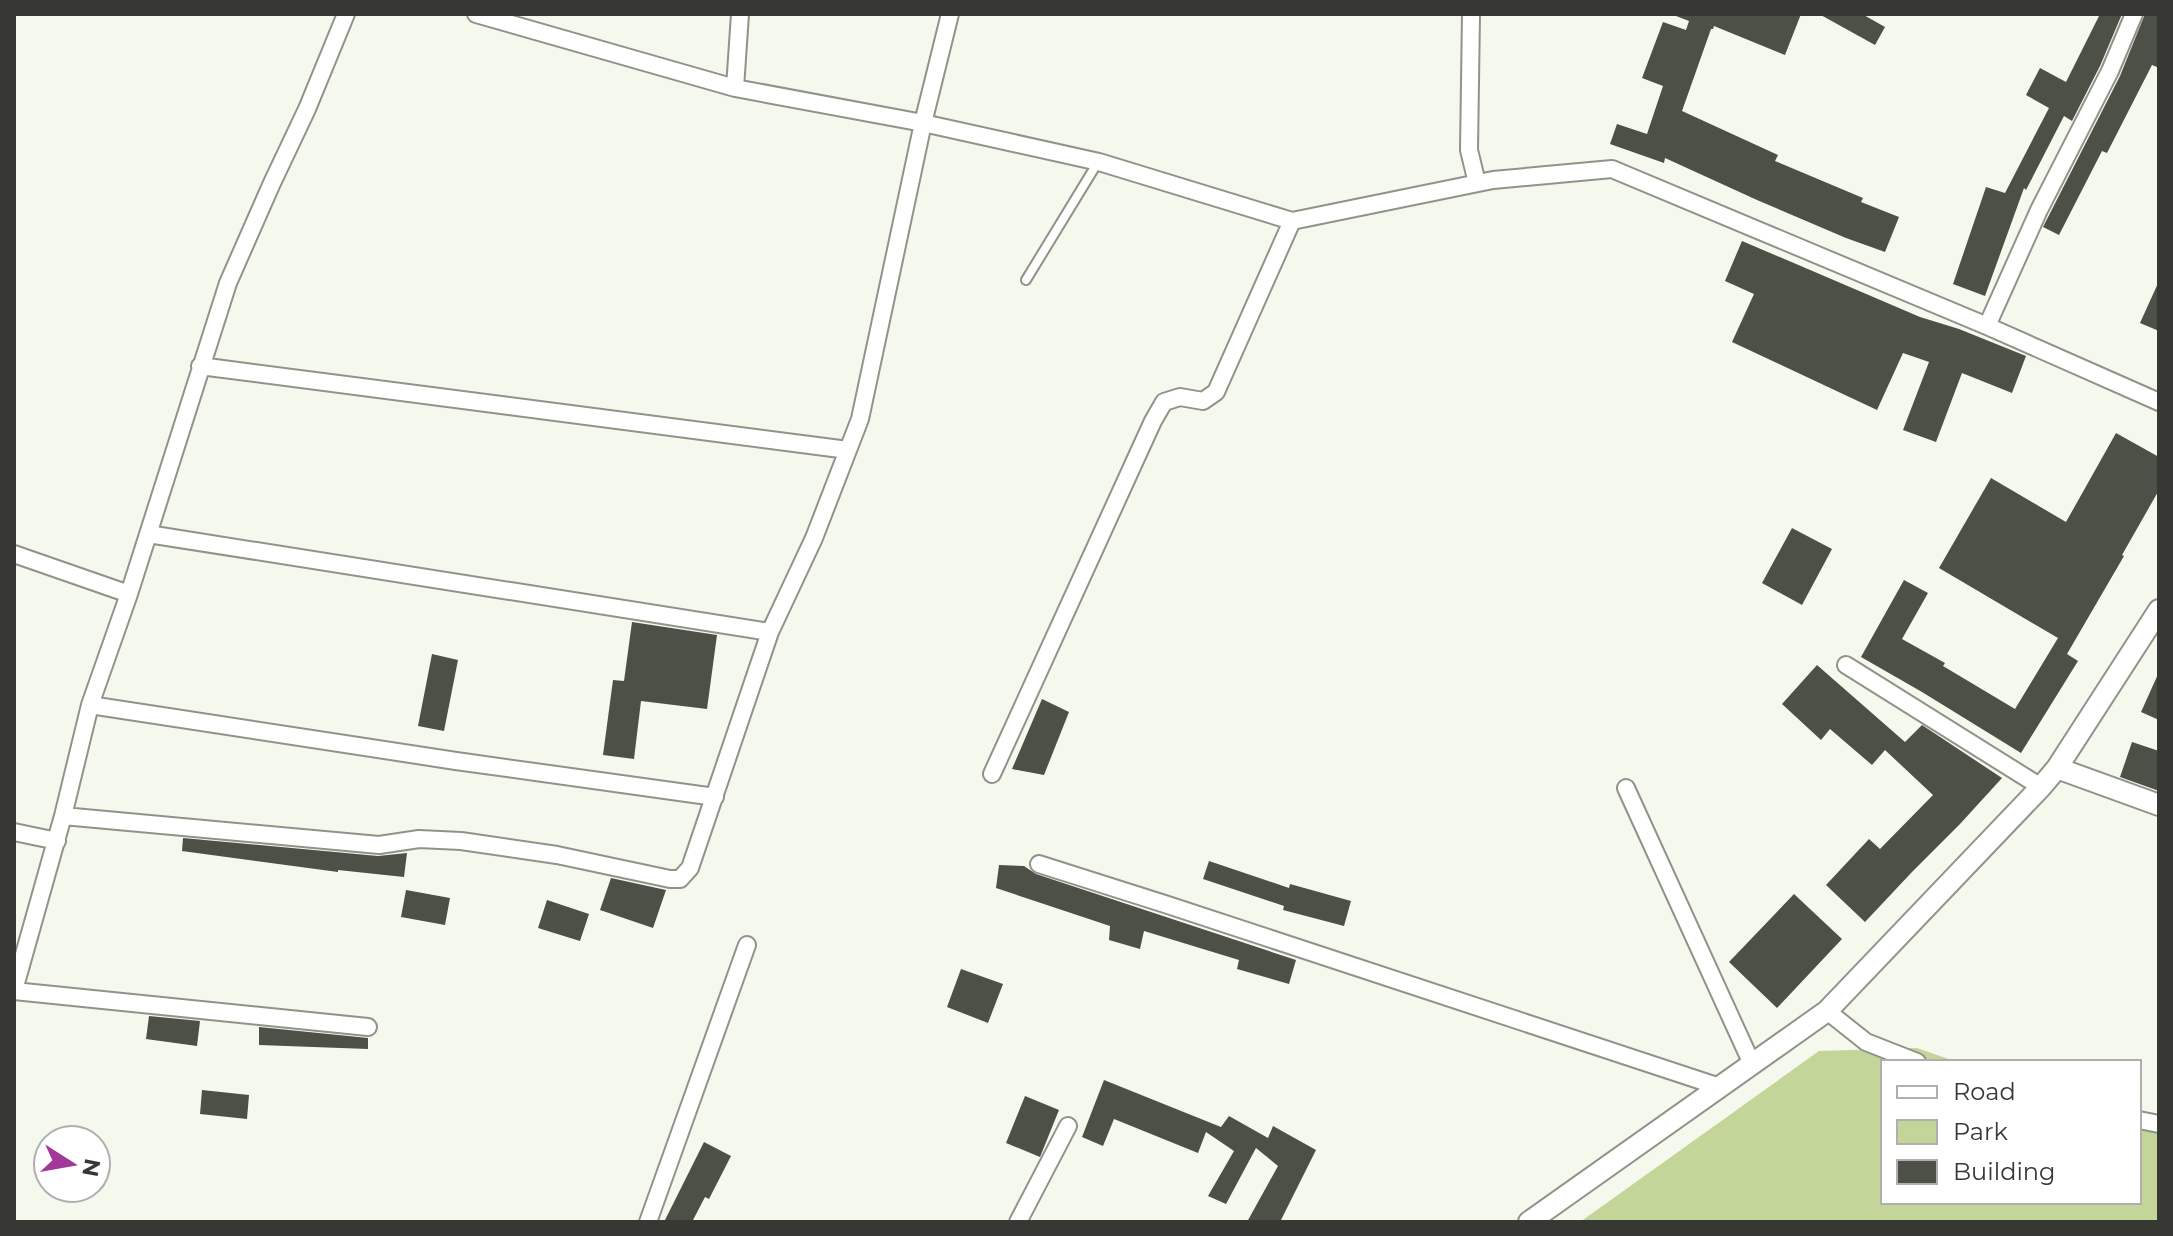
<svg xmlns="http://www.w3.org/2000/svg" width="2173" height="1236" font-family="Montserrat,sans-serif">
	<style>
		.green { fill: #c4d599 }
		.building { fill: #4d5047 }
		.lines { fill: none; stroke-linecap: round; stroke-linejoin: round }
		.service-casing { stroke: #909388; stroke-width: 12 }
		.minor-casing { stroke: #909388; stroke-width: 20 }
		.tertiary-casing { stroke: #909388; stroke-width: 24 }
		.service { stroke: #fff; stroke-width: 8 }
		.minor { stroke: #fff; stroke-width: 16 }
		.tertiary { stroke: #fff; stroke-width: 20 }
	</style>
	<rect width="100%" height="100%" fill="#f4f8ed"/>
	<!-- green -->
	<path class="green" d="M1917,1048L1957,1062H1883V1202H2139V1126L2159,1132V1222H1580L1819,1051Z"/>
	<!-- building -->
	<path class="building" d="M1676,14H1801L1785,55L1714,26L1713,29H1711L1682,111L1778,155L1775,161L1863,198L1861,202L1899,217L1885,252L1846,238L1757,200L1665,158L1664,163L1610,144L1617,124L1647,134L1663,86L1642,78L1663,22L1686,30L1689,21L1676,16Z
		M1819,14H1862L1885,27L1875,45Z
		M2100,14H2122L2100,66L2072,121L2064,116L2026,190L2024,188L1985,296L1953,284L1986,187L2005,193L2049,108L2026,95L2040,68L2066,82Z
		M2145,14H2159V68L2152,65L2107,153L2102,151L2059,235L2043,227L2120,76Z
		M1742,241L1920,317L1959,329L2026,356L2012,393L1962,373L1936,442L1903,430L1929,362L1903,353L1877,410L1732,342L1754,294L1725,281Z
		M2159,281V331L2140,323Z
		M2116,433L2159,457V490L2122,555L2124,556L2067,654L2078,661L2021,753L1922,692L1861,657L1904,580L1928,593L1902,639L1945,663L1943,666L2015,709L2058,638L1939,568L1991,478L2066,522Z
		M1792,528L1832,549L1802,605L1762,583Z
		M632,622L717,635L707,709L641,701L634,759L603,755L613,680L624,681Z
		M432,654L458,660L444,731L418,726Z
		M1817,665L1905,742L1922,725L2002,778L1960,824L1912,872L1865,922L1826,885L1869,839L1880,849L1933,795L1885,750L1872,765L1830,729L1821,740L1782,704Z
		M2159,672V720L2141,712Z
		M1042,699L1069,712L1044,775L1012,769Z
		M2132,742L2159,751V791L2120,777Z
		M183,838L378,856L407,853L404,877L338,870V872L182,851Z
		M1209,861L1289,888L1290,884L1351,901L1344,926L1283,910L1284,906L1203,879Z
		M999,865L1024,866L1036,874L1296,960L1289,984L1237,969L1239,960L1144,931L1140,949L1109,940L1110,926L996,888Z
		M611,878L666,890L653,928L600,910Z
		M406,890L450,898L445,925L401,917Z
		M1794,894L1842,939L1777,1008L1729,962Z
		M547,900L589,914L580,941L538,928Z
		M961,969L1003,984L988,1023L947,1007Z
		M149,1016L200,1021L197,1046L146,1039Z
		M259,1027L368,1038V1049L259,1045Z
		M1104,1080L1221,1127L1229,1116L1268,1138L1273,1126L1316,1150L1280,1222H1247L1278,1166L1256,1148L1226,1204L1208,1196L1234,1151L1206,1132L1198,1153L1114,1119L1103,1146L1082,1137Z
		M202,1090L249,1095L247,1119L200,1114Z
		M1025,1096L1059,1110L1040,1157L1006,1143Z
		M704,1142L731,1156L709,1199L705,1197L692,1222H664Z"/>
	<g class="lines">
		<defs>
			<path id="service" d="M1026,280L1098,162"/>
			<path id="minor" d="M476,14L735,88L923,123L1099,162L1292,221L1493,180L1612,169L1987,326L2159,402
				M1471,14L1469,150L1477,183
				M735,88L740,14
				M1987,326L2039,210L2110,71L2134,14
				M200,366L848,450
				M148,534L770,632
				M14,554L129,594
				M1846,665L2041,787
				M90,705L456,761L715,797
				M992,774L1153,421L1164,402L1180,397L1203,401L1216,392L1292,221
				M1626,788L1752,1064
				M63,816L379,845L419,839L461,841L557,855L670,879H680L690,868L770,632L814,538L860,419L923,123L950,14
				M14,832L57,841
				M1039,864L1165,904L1720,1087
				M14,990L63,816L90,705L129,594L228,283L272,183L307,109L346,14
				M14,991L368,1027
				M1827,1011L1866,1042L1917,1062
				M2139,1120L2159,1124
				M648,1222L747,945
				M1018,1222L1068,1126"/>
			<path id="tertiary" d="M2057,768L2159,805
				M1529,1222L1827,1011L2041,787L2057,768L2159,610"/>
		</defs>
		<!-- service casing -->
		<use href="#service" class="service-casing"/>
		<!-- minor casing -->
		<use href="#minor" class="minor-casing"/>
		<!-- tertiary casing -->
		<use href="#tertiary" class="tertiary-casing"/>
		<!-- service -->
		<use href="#service" class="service"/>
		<!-- minor -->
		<use href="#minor" class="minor"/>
		<!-- tertiary -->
		<use href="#tertiary" class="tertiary"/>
	</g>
	<!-- border -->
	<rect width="2173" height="1236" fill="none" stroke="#373834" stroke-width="32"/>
	<!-- legend -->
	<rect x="1881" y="1060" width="260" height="144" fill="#ffffff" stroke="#afafae" stroke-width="2"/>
	<rect x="1897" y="1086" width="40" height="12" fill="#ffffff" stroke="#afafae" stroke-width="2"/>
	<text x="1953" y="1100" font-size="24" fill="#373834">Road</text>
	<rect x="1897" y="1120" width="40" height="24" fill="#c4d599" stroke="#afafae" stroke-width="2"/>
	<text x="1953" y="1140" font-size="24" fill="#373834">Park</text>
	<rect x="1897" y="1160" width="40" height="24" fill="#4d5047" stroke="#afafae" stroke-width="2"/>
	<text x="1953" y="1180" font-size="24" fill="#373834">Building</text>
	<!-- north arrow -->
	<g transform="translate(72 1164) rotate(101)"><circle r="38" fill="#ffffff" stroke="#afafae" stroke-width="2"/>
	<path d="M0-6L14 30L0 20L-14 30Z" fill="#a3389a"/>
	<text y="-12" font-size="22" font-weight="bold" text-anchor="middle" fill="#373834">N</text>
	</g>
</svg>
